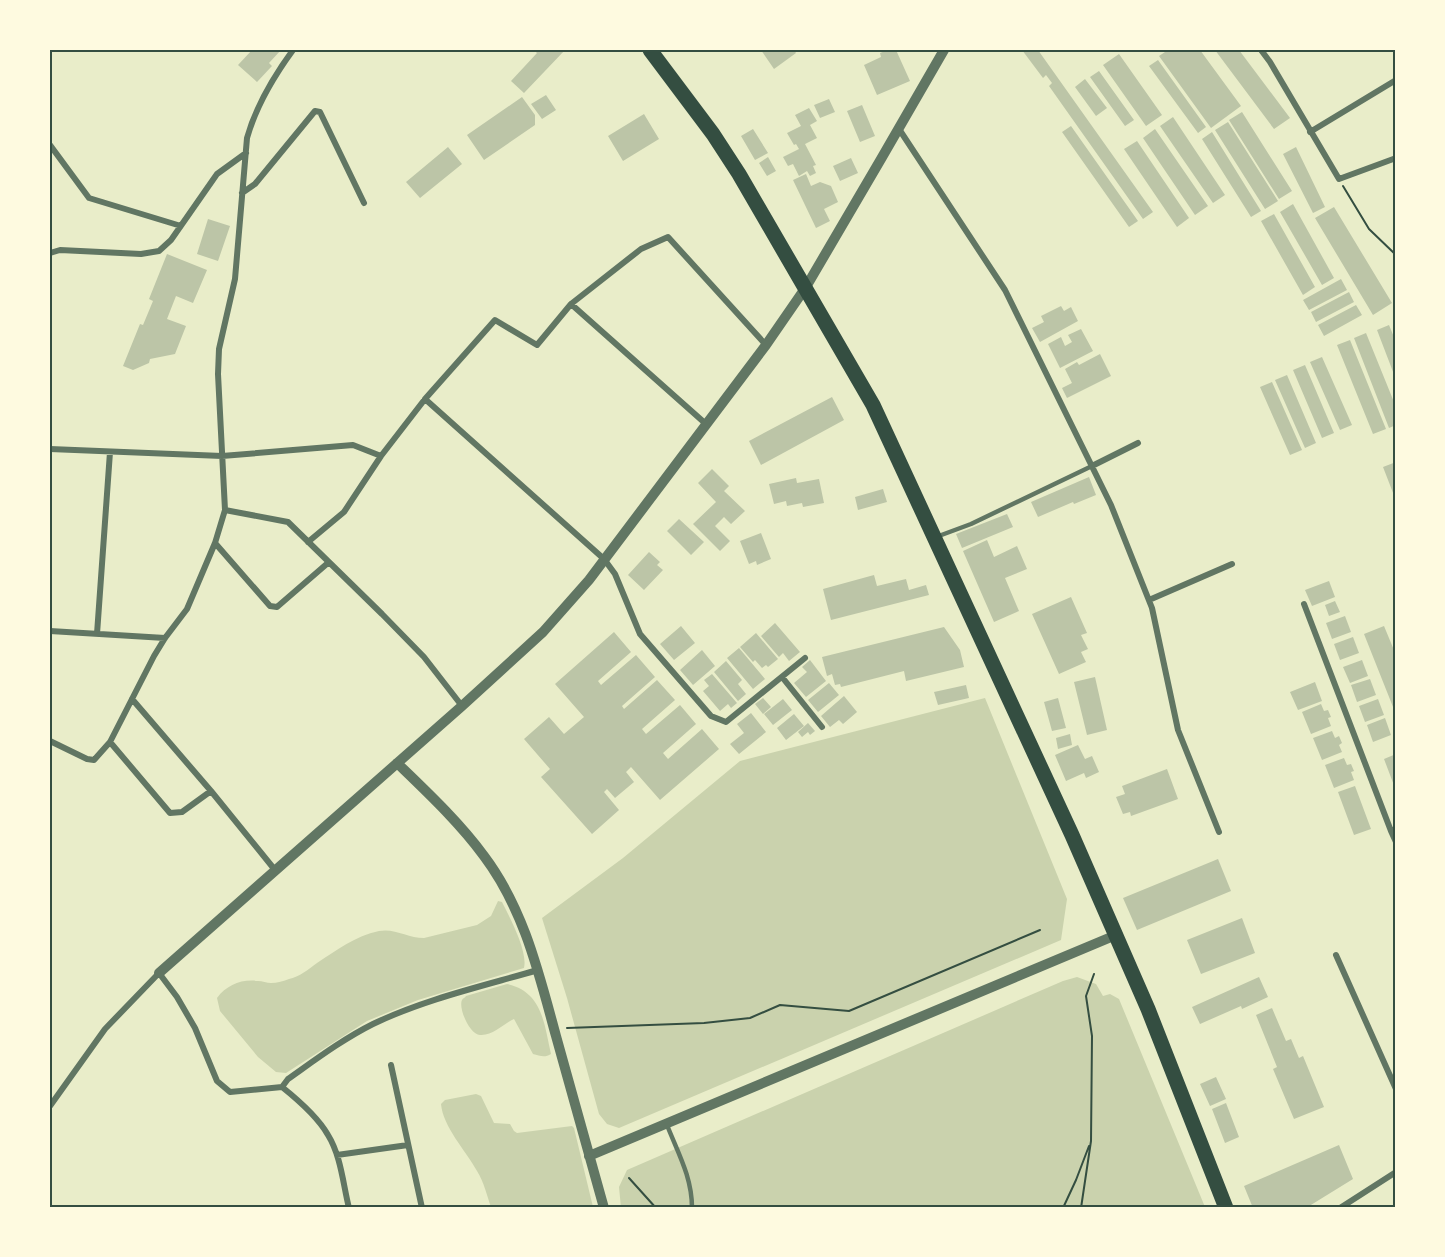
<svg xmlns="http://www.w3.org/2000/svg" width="1445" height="1257" font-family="'PT Sans',sans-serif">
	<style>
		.green { fill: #cad2ad }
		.building { fill: #bcc5a7 }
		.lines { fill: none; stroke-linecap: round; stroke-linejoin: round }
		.path { stroke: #344e41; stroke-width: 2 }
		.service { stroke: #617663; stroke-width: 4.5 }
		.minor { stroke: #617663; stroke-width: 6 }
		.tertiary { stroke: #617663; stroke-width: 10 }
		.trunk { stroke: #344e41; stroke-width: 15 }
		.neatline { fill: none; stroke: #344e41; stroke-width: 2 }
	</style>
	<rect width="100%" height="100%" fill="#e9edc9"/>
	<!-- green -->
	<path class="green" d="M985,698L1067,899L1061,940L619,1128L607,1124L599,1114L567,998L542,918L623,858L740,761Z
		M498,901L502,902C510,918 528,951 524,968L418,1000L367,1021L286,1073L276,1072L258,1057L220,1011L217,998C227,985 241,979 258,981C262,981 267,983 271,983C277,983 284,981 289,979C299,977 309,969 317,963C337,950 355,936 379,931C395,928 408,938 424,938L477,925L491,916Z
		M1077,977L1096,984L1103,996L1110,994L1119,999L1205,1207L621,1208L619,1187L627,1170L1063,981Z
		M507,984C543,992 544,1024 551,1054C545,1058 540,1056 533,1054L514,1019C503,1024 493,1036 480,1035C470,1035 458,1008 462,1000C463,998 465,998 466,996Z
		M476,1094L481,1096L494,1123L510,1124L514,1131L517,1133L572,1126L574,1128L593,1207H491C487,1196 484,1182 477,1171C466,1151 443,1127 441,1104L445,1100Z"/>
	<!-- building -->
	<path class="building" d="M252,50H281L269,63L272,66L257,82L238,65Z
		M534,50H565L524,93L511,81L537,53Z
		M761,50H794L796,53L774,69Z
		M888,50H896L910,81L877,95L864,65L881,57L880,53Z
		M1022,50H1038L1153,212L1143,219L1049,86L1052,83L1046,75L1043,78Z
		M1168,50H1200L1241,106L1211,128L1159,56Z
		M1215,50H1239L1290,118L1274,129Z
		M1119,54L1162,115L1146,126L1103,65Z
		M1158,60L1206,127L1198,133L1149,66Z
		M1099,71L1134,120L1125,126L1090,77Z
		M1085,79L1107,108L1096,116L1075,87Z
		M546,95L556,110L542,119L531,104Z
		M522,97L535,115V125L484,160L467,135Z
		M829,99L835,112L820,118L814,105Z
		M862,105L875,136L860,142L847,111Z
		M809,108L817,121L810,125L817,138L805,144L816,165L813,166L816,173L810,176L807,171L799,176L793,164L788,166L783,157L799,149L796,144L794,145L787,133L801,126L795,115Z
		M1242,112L1292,191L1279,199L1229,120Z
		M644,114L659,139L623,161L608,136Z
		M1173,117L1225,195L1213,203L1160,126Z
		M1228,122L1278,201L1265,209L1215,130Z
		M1071,126L1138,221L1129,227L1062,132Z
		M753,129L768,153L755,160L741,136Z
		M1155,129L1208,206L1195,215L1143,138Z
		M1212,132L1261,211L1251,217L1202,139Z
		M1137,141L1189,218L1177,227L1124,149Z
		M448,147L462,164L420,198L406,182Z
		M1296,147L1325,207L1313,213L1283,154Z
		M768,157L776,171L767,176L759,163Z
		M851,158L858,173L840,181L833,166Z
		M806,174L811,186L820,182L831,186L838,202L824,209L830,221L816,228L793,180Z
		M1293,204L1334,278L1322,285L1280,212Z
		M1334,207L1392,303L1373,315L1315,218Z
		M1274,214L1315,287L1303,295L1261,221Z
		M208,219L230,226L218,261L197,254Z
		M167,254L207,270L193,303L176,296L167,319L186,326L175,354L150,359L149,363L133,370L123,366L140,324L143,325L153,301L149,299Z
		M1341,279L1347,290L1309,310L1303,300Z
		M1349,292L1354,302L1316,322L1311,312Z
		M1356,305L1362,315L1324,336L1318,325Z
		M1061,306L1064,311L1071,307L1078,321L1040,342L1032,328L1044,322L1041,316Z
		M1389,325L1396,342L1395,377L1377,330Z
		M1081,329L1093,351L1060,368L1048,344L1061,337L1065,346L1072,342L1068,335Z
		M1366,333L1396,407V425L1389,428L1354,338Z
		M1350,340L1386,429L1373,434L1337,345Z
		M1100,354L1111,376L1067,398L1062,388L1072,383L1065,369L1077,362L1079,365Z
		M1322,357L1352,425L1340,430L1310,362Z
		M1305,365L1334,433L1322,438L1293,370Z
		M1287,375L1316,443L1305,448L1275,380Z
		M1272,382L1302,450L1290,455L1260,387Z
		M832,397L844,420L761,465L749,441Z
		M1396,462V498H1395L1383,467Z
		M712,469L729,486L724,491L745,511L731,524L724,517L715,526L730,541L720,551L693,524L716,502L698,483Z
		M1089,477L1096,495L1074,504L1073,502L1038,517L1031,502Z
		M796,478L797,483L819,479L824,503L803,507L802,503L787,506L786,501L774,504L769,484Z
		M883,489L887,502L858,510L855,497Z
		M1007,514L1013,527L962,548L956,534Z
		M679,519L704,542L691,555L667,531Z
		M761,533L771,559L757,565L756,561L749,564L740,541Z
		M987,540L994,557L1017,546L1027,569L1005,578L1019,611L994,622L963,551Z
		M649,552L660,562L657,565L663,570L644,590L628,575Z
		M874,575L877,586L906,579L909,590L926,585L929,595L831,620L823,589Z
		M1329,581L1335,597L1312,606L1305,590Z
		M1071,597L1087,633L1081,635L1088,649L1081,652L1086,662L1059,674L1032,614Z
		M1335,601L1340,612L1329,616L1325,605Z
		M1345,616L1351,632L1332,639L1326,623Z
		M775,623L800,652L789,661L783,653L779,657L761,636Z
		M681,626L695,643L674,660L660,644Z
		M1384,626L1396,655L1395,712L1364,634Z
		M944,627L960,650L964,667L906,681L904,671L841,687L840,684L835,685L832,674L827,676L822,657Z
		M614,632L631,652L598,681L601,685L636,655L655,677L622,706L624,709L657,680L675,700L642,729L646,734L680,705L696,724L663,753L668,759L702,729L719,749L660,800L631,767L626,772L634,782L615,798L607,789L604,792L619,810L592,834L541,777L550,769L524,739L549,717L564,734L584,717L555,684Z
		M756,633L778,659L768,667L766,665L762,668L755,660L753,662L740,647Z
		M1353,637L1359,653L1340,660L1334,644Z
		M739,648L765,679L753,689L727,658Z
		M702,650L715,666L693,685L680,670Z
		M810,660L826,681L806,697L794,683L807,672L802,667Z
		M1362,660L1368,676L1350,683L1343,667Z
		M726,661L742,680L738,684L746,694L738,701L714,672Z
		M712,674L737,703L731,708L728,704L720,711L703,691L709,686L704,680Z
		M1095,677L1107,730L1087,735L1074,682Z
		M1370,679L1376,695L1357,702L1351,685Z
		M1315,682L1322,701L1298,710L1290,692Z
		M829,683L839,695L818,712L808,700Z
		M966,685L969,698L938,705L934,692Z
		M844,696L857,712L843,724L839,720L830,727L821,716Z
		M763,698L771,707L763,714L755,704Z
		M1058,698L1066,728L1052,731L1044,702Z
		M783,699L792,710L773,725L764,714Z
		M1378,699L1384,715L1365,722L1359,706Z
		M1321,704L1324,711L1328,710L1331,717L1328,718L1331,726L1311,734L1302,712Z
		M751,713L766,732L739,754L730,744L744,733L737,724Z
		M794,714L804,726L786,740L777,728Z
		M1385,718L1391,735L1373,742L1367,725Z
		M808,723L815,731L810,735L808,732L802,737L798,732Z
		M1332,731L1335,738L1339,736L1342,743L1339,745L1342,752L1322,760L1313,738Z
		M1070,734L1072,745L1058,749L1056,738Z
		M1078,745L1085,759L1092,756L1099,772L1086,778L1084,773L1066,781L1055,755Z
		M1396,754V788H1395L1384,759Z
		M1344,758L1347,765L1351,764L1354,771L1351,772L1354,780L1334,788L1325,765Z
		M1167,769L1178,799L1131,816L1130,812L1123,814L1116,797L1125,794L1122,786Z
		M1355,786L1371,829L1354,835L1338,792Z
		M1218,859L1231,891L1137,930L1123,898Z
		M1242,918L1255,953L1201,974L1187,940Z
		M1259,977L1268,997L1242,1009L1241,1006L1200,1024L1192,1007Z
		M1272,1008L1286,1041L1291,1039L1299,1058L1303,1056L1324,1107L1294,1119L1273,1069L1277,1067L1256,1015Z
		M1216,1077L1226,1099L1210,1106L1200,1084Z
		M1226,1103L1239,1137L1225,1143L1212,1109Z
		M1339,1145L1353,1179L1306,1208H1253L1244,1186Z"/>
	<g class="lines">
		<!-- path -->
		<path class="path" d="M1343,186L1369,229L1396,255
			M567,1028L704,1023L750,1018L780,1005L849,1011L1040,930
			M629,1178L656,1208
			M1063,1208L1076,1180L1089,1146
			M1081,1208L1091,1141L1092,1036L1086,996L1094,974"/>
		<!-- service -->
		<path class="service" d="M936,537L971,524L1092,466
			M667,1125C678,1153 692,1177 692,1208"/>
		<!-- minor -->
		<path class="minor" d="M1261,50L1270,62L1339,179L1396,158
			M899,129L1005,290L1111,505L1152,608L1178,730L1219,832
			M1310,132L1396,80
			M50,145L89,198L181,226
			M242,193L255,184L315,111L320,112L364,203
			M50,253L60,250L141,254L159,251L171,240L217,174L246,153
			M571,304L706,424
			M425,399L604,559L615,574L640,634L711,716L726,722L805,658
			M50,449L222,456L353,445L381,456
			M1092,466L1138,443
			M225,510L288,522L382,614L424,657L462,706
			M308,542L344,512L381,456L425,399L495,320L537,345L571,304L641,249L668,237L766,345
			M215,543L270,606L277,607L329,562
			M1149,600L1232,564
			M1304,604L1391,831L1396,829
			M50,631L165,638
			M97,634L110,452
			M782,677L822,727
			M132,699L211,791
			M50,741L87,759L94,760L110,742L154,656L165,638L187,609L215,543L225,510L218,374L219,349L235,279L247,138C256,106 274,76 293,50
			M110,742L170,813L182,812L211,791L275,870
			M1391,831L1396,842
			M1336,955L1396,1089
			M391,1065L422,1208
			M282,1087L288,1079C315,1060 343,1039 373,1024C425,999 483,986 538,970
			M50,1106L105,1029L159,973L177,997L195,1028L217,1081L230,1092L282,1087C297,1099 319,1119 328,1135C341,1156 343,1184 349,1208
			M337,1155L408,1145
			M1340,1208L1396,1172"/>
		<!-- tertiary -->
		<path class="tertiary" d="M397,763C427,792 459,822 484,856C524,909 539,974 556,1036C572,1093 588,1150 604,1208
			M159,973L462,706L543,632L589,580L766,345L806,287L881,159L944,50
			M589,1156L1116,935"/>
		<!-- trunk -->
		<path class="trunk" d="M650,50L713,134L739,174L873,405L1072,835L1148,1009L1226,1208"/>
	</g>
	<!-- border -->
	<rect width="1445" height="1257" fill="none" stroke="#fefae0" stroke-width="102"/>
	<rect x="51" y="51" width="1343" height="1155" class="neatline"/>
</svg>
